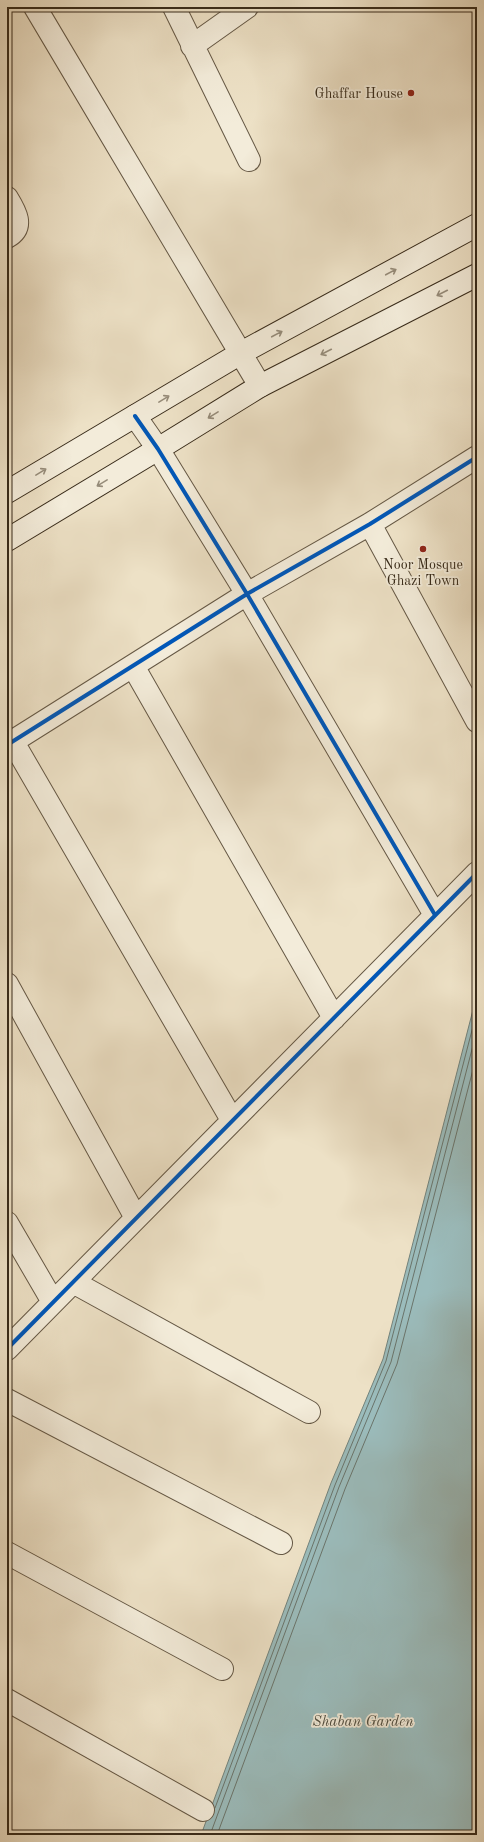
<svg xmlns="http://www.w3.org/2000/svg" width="484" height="1842" font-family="'Old Standard TT',serif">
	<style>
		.water { fill: #9bbcbc; stroke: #73827b }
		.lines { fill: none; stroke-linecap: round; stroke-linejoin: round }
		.shore { stroke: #6a746b; stroke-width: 1 }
		.street-casing { stroke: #655845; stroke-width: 24 }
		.secondary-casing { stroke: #382b1a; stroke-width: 24 }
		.street { stroke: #f3ecda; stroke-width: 22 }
		.secondary { stroke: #f3ecda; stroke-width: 22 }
		.cycleway-casing { stroke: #f3ecda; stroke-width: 6 }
		.cycleway { stroke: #0057b8; stroke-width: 4 }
		.oneway { stroke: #968c7a }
		.poi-dot { fill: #8f2418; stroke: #f3ecda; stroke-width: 1.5 }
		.labels { text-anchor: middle; stroke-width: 3.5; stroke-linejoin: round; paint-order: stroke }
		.poi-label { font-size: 14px; fill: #382b1a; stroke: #f3ecda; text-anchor: end }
		.water-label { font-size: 15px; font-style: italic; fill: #514f42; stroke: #f3ecda }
	</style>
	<rect width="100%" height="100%" fill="#ede1c6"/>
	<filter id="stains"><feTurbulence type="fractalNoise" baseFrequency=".005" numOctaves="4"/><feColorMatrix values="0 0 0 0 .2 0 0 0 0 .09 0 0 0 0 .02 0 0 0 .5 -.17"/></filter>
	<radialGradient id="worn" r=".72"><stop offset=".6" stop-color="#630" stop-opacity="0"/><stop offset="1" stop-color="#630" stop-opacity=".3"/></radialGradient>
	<!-- water -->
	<path class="water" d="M474,1006L477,1007V1835H201L331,1483L383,1359Z"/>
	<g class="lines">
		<!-- shore -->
		<path class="shore" d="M215,1808L335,1485L386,1361L477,1011
			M210,1835L339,1487L391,1362L477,1030
			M217,1835L345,1489L397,1364L477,1054"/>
		<defs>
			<path id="street" d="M35,7L260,386
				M174,7L249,160
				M192,46L247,7
				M7,198C15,211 25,227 7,237
				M135,416L158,449L247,594L435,915
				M370,524L477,721
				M133,666L334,1018
				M13,742L232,1120
				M7,745L247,594L370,524L477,457
				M7,984L136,1218
				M7,1223L53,1302
				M73,1282L309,1412
				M7,1349L477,873
				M7,1400L281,1543
				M7,1553L222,1669
				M7,1700L203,1810"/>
			<path id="secondary" d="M7,492L241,353L477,225
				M7,540L158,449L260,386L477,275"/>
		</defs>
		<!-- street casing -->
		<use href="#street" class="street-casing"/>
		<!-- secondary casing -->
		<use href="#secondary" class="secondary-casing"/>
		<!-- street -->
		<use href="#street" class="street"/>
		<!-- secondary -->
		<use href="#secondary" class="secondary"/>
		<defs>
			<path id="cycleway" d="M135,416L158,449L247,594L435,915
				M7,745L247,594L370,524L477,457
				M7,1349L477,873"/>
		</defs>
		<!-- cycleway casing -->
		<use href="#cycleway" class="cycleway-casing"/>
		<!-- cycleway -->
		<use href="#cycleway" class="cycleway"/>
	</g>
	<!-- one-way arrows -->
	<defs><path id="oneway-shaft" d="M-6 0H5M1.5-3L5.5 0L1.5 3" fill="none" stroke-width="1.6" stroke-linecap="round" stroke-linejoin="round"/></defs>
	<g class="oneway">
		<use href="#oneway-shaft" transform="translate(391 272) rotate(-28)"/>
		<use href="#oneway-shaft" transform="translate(442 293) rotate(153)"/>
		<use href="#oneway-shaft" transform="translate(277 334) rotate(-28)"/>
		<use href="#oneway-shaft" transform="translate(326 352) rotate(153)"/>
		<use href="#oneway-shaft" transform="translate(164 399) rotate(-31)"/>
		<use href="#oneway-shaft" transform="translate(213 415) rotate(148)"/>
		<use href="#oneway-shaft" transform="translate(41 472) rotate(-31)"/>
		<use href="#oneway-shaft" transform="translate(102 483) rotate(149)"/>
	</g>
	<!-- markers -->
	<g class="poi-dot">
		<circle cx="411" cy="93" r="4"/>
		<circle cx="423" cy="549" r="4"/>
	</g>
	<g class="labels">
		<!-- poi labels -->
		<g class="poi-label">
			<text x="403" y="98">Ghaffar House</text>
			<text x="423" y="569" text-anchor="middle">Noor Mosque<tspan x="423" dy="16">Ghazi Town</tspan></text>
		</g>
		<!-- water labels -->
		<g class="water-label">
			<text x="363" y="1726">Shaban Garden</text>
		</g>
	</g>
	<!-- margin -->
	<rect width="484" height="1842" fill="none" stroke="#ede1c6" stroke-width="24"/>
	<rect x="8" y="8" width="468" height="1826" fill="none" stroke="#382b1a" stroke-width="2"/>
	<rect x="12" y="12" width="460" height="1818" fill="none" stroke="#382b1a"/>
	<rect width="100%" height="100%" filter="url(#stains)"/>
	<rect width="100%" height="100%" fill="url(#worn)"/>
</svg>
